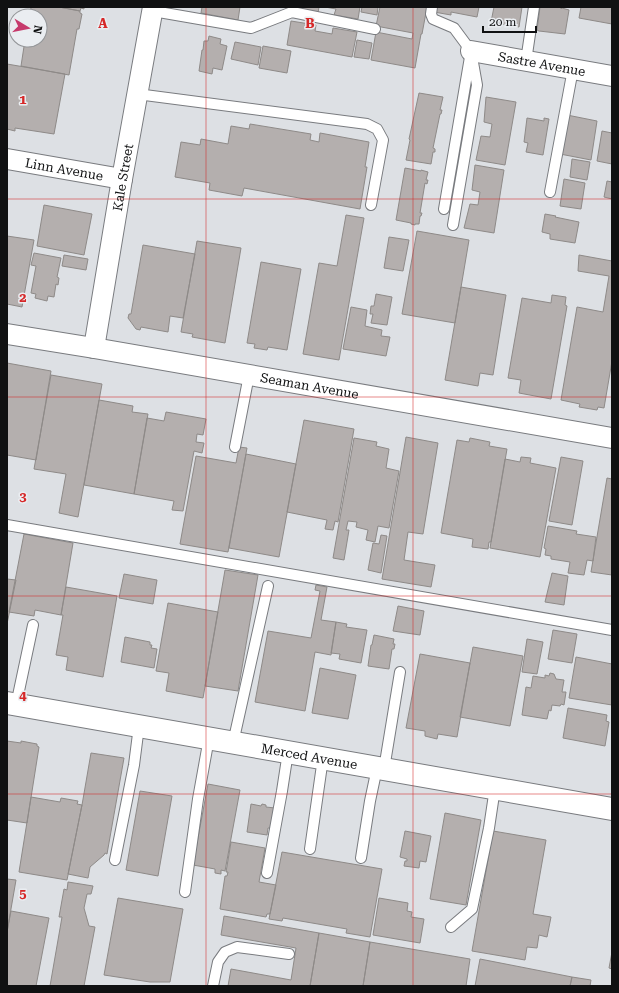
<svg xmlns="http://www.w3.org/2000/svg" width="619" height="993" font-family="'Roboto Serif',serif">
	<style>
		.building { fill: #b4afae; stroke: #8e8a88 }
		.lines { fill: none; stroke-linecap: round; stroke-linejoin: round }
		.service-casing { stroke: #797b7f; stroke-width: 12 }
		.minor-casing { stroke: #797b7f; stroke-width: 22 }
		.tertiary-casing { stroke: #797b7f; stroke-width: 24 }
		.service { stroke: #fff; stroke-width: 10 }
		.minor { stroke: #fff; stroke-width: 20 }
		.tertiary { stroke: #fff; stroke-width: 22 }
		.grid { fill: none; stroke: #d62828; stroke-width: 1; stroke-opacity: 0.55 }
		.labels { text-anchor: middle; stroke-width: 3; stroke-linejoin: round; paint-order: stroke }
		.street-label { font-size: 13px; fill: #101112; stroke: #eaedf1 }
		.grid-label { font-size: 13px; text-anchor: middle; font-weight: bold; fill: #d62828; stroke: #eaedf1; stroke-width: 3; stroke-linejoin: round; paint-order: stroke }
	</style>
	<rect width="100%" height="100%" fill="#dde0e4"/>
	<!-- building -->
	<path class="building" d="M31,7H59L80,11V13L82,14L79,29H77L69,75L21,66L25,40H40V16H30Z
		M59,7H84V9L81,8L80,11Z
		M202,7H240L238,20L201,13Z
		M293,7H319L318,13L293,8Z
		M325,7H360L358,19L334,15L336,9Z
		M362,7H378L377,15L361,12Z
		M380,7H427L422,34H421L415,68L371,60L376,32L412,39L413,33L376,26Z
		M435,7H479L477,17L451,12V15L434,12Z
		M494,7H522L519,27L491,22Z
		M540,7H561V9L562,8L569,10L565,34L539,31L537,30Z
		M581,7H612V24L579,18Z
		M291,21L316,25L315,31L332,34L333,28L357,32L352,57L287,45Z
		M209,36L221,39L220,44L227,46L222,70L213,68L212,74L199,71L202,50H203L204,41H208Z
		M357,40L372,43L369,59L354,57Z
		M235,42L261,47L258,65L231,59Z
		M263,46L291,51L287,73L259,68Z
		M7,64L65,74L54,134L15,128V131L7,129Z
		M419,93L443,97L440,110H442L441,114H440L433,148L435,149V152H433L431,164L406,160L410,140L409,139Z
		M486,97L516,102L505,165L476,160L481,136L490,137L492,124L484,122Z
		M567,115L597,121L591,160L560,154Z
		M527,118L544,121V118L549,119L543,155L526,152L528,143L524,142Z
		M250,124L311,134L310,140L319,142L320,133L369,142L365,167H367L360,209L244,188L242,196L209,190L210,183L175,177L181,142L200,145L201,139L228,144L231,126L249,129Z
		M602,131L612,133V164L597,161Z
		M572,159L590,162L587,180L570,177Z
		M475,165L504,170L494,233L464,228L470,204L478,205L480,192L472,190Z
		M405,168L421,171V170L428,172L426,180H428L427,184L425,183L420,213H422L421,216H420L419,224H415V225L411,224V223L396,220Z
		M564,179L585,183L581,209L560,206Z
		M607,181L612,182V199L604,197Z
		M44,205L92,214L84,255L37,246Z
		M545,214L556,216L555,217L579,222L575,243L550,239V234L542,232Z
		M346,215L364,218L339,360L303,354L319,263L337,266Z
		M417,231L469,240L455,323L402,314Z
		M7,236L34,240L22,307L7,304Z
		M389,237L409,240L403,271L384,268Z
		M197,241L241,248L225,343L192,337L193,334L181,332Z
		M143,245L195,254L183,318L170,316L168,332L141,327L140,330L136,329L128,318L129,314H131Z
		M34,253L61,258L57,277L59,278L58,285L56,284L54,297L48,296L47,301L35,298L36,294L31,293L36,266L31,265Z
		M64,255L88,259L86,270L62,266Z
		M579,255L612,261V361L604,408L598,407L597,410L579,407L580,404L561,400L577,307L603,312L609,276L578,271Z
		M261,262L301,269L287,350L268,347L267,350L254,348L255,344L247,343Z
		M461,287L506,295L493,375L480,373L478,386L445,380Z
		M376,294L392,297L387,325L371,323L373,314H370L371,306H374Z
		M552,295L566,297L565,305L567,306L551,399L519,393L521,380L508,378L522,298L551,303Z
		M351,307L367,310L365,326L382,330L381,336L390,337L386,356L343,349Z
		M7,363L51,371L36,460L7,455Z
		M51,375L102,384L78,517L59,513L66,474L34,469Z
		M99,400L133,406L132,412L148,414L134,494L84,485Z
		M166,412L206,419L203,435L197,434L196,442L204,443L202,453L194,451L183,511L172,510L174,501L134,494L147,418L164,421Z
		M304,420L354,429L338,522L335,521L333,530L325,529L327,520L287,512Z
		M406,437L438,443L423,534L408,532L404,560L435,565L431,587L382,579Z
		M354,438L377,442L376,446L389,449L386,468L399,471L389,528L378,526L375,542L366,540L368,530L356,527L357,522L348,521L346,530H349L344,560L333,558Z
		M470,438L490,442L489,446L507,449L491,542H489L488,549L472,547L473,539L441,533L457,440L469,442Z
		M239,447L247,448L228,552L180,544L196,456L236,463Z
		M246,454L296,464L279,557L229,548Z
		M521,457L531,458L530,463L556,468L540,557L490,548L505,459L520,462Z
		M561,457L583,461L572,525L549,521Z
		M607,478L612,479V575L591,572Z
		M548,526L577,531L576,534L596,537L593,561L587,560L584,575L568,573L570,562L551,559V556L545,555L546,549L544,548Z
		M24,534L73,543L61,615L35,610L34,616L9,612Z
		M381,535L387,536L381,573L368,570L373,543L379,544Z
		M225,570L258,575L238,691L205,686Z
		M552,573L568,576L564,605L545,602Z
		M124,574L157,580L153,604L119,598Z
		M7,579L16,580L7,624Z
		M316,585L327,587L321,620L336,622L331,655L315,652L305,711L255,702L268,631L311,638L320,591L315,590Z
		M66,587L117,596L103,677L66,670L68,657L56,655L63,615H61Z
		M168,603L218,612L203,698L166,691L169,673L156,671Z
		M398,606L424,611L420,635L393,631Z
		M336,622L347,624L346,627L367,630L361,663L339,659L340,654L331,653Z
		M553,630L577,634L572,663L548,659Z
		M374,635L394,639L393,644H395L394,649H392L389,669L368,666L371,645H372Z
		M125,637L150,642V645H152L151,648L157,649L154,668L121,662Z
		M527,639L543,642L537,674L522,672Z
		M473,647L523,656L510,726L460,717Z
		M420,654L470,663L457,737L438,734L437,739L425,736V731L406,728Z
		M576,657L612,664V705L569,698Z
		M320,668L356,675L348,719L312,713Z
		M550,673L554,674L556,679L564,680L562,692H566L564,705L561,704L560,706L552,705L551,711L549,710L547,719L522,715L526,687L531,688L533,676L545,678V675L549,676Z
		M568,708L607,715L606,721L609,722L605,746L563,738Z
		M7,741L21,743V741L37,744V746L39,747L27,823L7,820Z
		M91,753L124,758L107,854L105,853L104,855L90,867L88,878L68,874L82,805Z
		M208,784L240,790L225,871L221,870V874L215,873V869L193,865Z
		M140,791L172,796L158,876L126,870Z
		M31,797L60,802L61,798L78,801L77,804L82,805L67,880L19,872Z
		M251,804L261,806L262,804L266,805V807L275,808L271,828H268L267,835L247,832Z
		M445,813L481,820L466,905L430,899Z
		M405,831L431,836L426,862L420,861L419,868L404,866L405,861H407V859L400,857Z
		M493,831L546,840L533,914L551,917L547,937L539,935L537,948L527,947L525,960L472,951Z
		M231,842L265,848L259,882L276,885L270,914H267L266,917L220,909L225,876H227L228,872H226Z
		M282,852L382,869L370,937L346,933L347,929L283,918L282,921L269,919Z
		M7,879L16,880L7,932Z
		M68,882L93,886L91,894H87L84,908L89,926L95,927L84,986H50L62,917H59L64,889L67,890Z
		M118,898L183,909L170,982H150L104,975Z
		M379,898L408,903L407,911L412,912L411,917L424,919L420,943L373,935Z
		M11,911L49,918L36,986H7V932Z
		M224,916L319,933L310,986H228L231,969L291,980L296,948L221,935Z
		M319,933L370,942L363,986H310Z
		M370,942L470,959L466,986H363Z
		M612,952V969L609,968Z
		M480,959L572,977L570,986H475Z
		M572,977L591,980L590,986H570Z"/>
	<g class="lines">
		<defs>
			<path id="service" d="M432,7L431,14L433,19L454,28L471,51L477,85L453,225
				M153,11L251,28L292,12L375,29
				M526,61L534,7
				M137,94L367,124L377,129L383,140L371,205
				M550,192L573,69
				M444,209L470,57
				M235,447L249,375
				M7,525L612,630
				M16,705L33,625
				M233,743L268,586
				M384,769L400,672
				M310,849L323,758
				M361,858L370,801L377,768
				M115,860L134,765L139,726
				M267,873L282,791L288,752
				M185,892L198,799L209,738
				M451,927L472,909L489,828L495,788
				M213,986L218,962L225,952L237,947L289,954"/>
			<g id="minor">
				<path id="s1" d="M471,51L612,76"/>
				<path id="s2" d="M7,159L122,179"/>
				<path id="s3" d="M7,334L94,348L612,438"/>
				<path id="s4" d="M94,348L122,179L153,7"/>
			</g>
			<g id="tertiary">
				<path id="s5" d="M7,703L612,809"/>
			</g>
		</defs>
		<!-- service casing -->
		<use href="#service" class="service-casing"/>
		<!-- minor casing -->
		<use href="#minor" class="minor-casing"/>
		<!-- tertiary casing -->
		<use href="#tertiary" class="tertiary-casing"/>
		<!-- service -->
		<use href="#service" class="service"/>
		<!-- minor -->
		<use href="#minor" class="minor"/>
		<!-- tertiary -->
		<use href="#tertiary" class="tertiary"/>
	</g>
	<!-- grid -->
	<path class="grid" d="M206,7V986M413,7V986M7,199H612M7,397H612M7,596H612M7,794H612"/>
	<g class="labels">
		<!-- street labels -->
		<g class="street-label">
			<text dy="5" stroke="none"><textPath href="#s1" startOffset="72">Sastre Avenue</textPath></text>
			<text dy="5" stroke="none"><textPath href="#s2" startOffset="58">Linn Avenue</textPath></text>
			<text dy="5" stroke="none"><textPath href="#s4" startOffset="173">Kale Street</textPath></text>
			<text dy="5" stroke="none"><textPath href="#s3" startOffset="307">Seaman Avenue</textPath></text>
			<text dy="5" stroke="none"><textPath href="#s5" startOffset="307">Merced Avenue</textPath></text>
		</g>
	</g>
	<g class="grid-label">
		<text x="103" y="28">A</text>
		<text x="310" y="28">B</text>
		<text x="23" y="104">1</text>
		<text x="23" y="302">2</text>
		<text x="23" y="501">3</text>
		<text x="23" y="700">4</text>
		<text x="23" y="898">5</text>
	</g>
	<!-- border -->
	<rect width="619" height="993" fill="none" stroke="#101112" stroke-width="16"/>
	<!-- north arrow -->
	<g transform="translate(28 28) rotate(100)"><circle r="19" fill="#eaedf1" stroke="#939598"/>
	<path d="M0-3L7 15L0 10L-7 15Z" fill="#c63a6c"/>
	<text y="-6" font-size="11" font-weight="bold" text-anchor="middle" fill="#101112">N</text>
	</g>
	<!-- scale -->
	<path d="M483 26v6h53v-6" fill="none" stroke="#101112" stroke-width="2"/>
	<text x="489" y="26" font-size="12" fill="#101112" stroke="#eaedf1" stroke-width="3" paint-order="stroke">20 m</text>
</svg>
